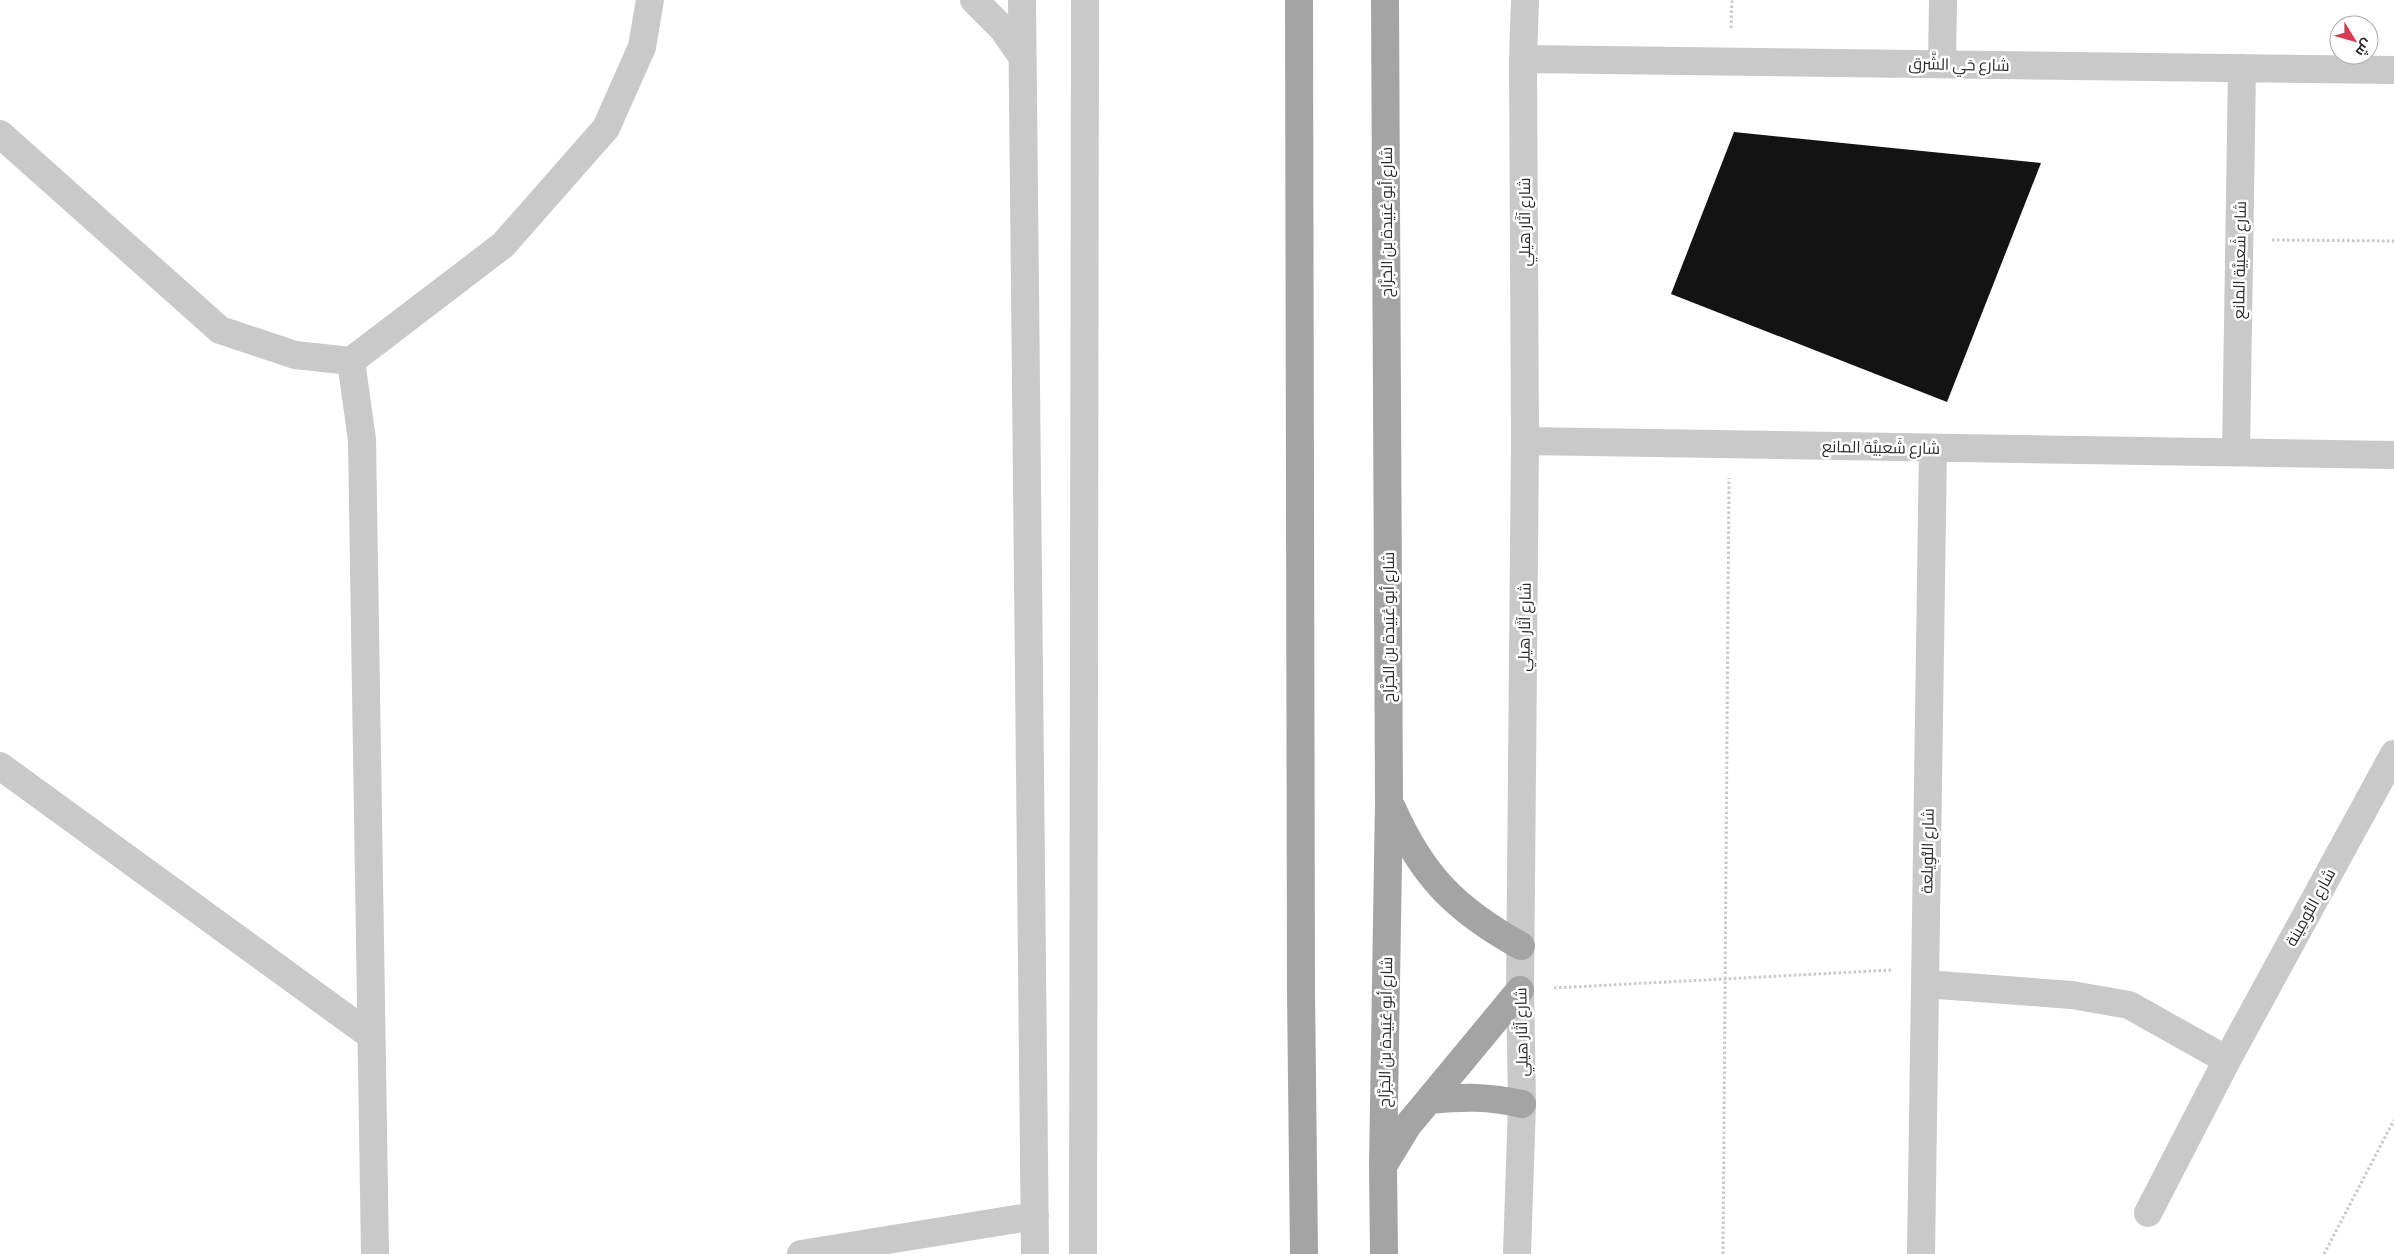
<svg xmlns="http://www.w3.org/2000/svg" width="2394" height="1254" font-family="'Source Sans 3',Cairo,sans-serif">
	<style>
		.building { fill: #131313 }
		.lines { fill: none; stroke-linecap: round; stroke-linejoin: round }
		.path { stroke: #c9c9c9; stroke-width: 3; stroke-dasharray: 2.5 2.5; stroke-linecap: butt }
		.minor { stroke: #c9c9c9; stroke-width: 28 }
		.major { stroke: #a4a4a4; stroke-width: 28 }
		.labels { text-anchor: middle; stroke-width: 5; stroke-linejoin: round; paint-order: stroke }
		.street-label { font-size: 16px; fill: #2c2c2c; stroke: #fff }
	</style>
	<rect width="100%" height="100%" fill="#fff"/>
	<!-- building -->
	<path class="building" d="M1734,132L2041,163L1947,402L1671,294Z"/>
	<g class="lines">
		<!-- path -->
		<path class="path" d="M1731,28L1732,0
			M2272,240L2394,241
			M1554,988L1892,970
			M1723,1254L1729,478
			M2324,1254L2394,1120"/>
		<!-- minor -->
		<path class="minor" d="M974,0L1002,28L1021,55
			M1022,0L1035,1254
			M1523,59L2394,70
			M1942,64L1943,0
			M0,134L220,330L295,355L351,361L362,440L375,1254
			M351,361L503,245L606,128L642,47L650,0
			M1525,441L2394,455
			M2236,452L2242,68
			M0,766L370,1035
			M1925,984L2072,995L2129,1005L2227,1060
			M2148,1213L2227,1060L2394,754
			M801,1254L1035,1216
			M1083,1254L1085,0
			M1517,1254L1522,1104L1520,990L1525,441L1523,59L1525,0
			M1921,1254L1933,448"/>
		<!-- major -->
		<path class="major" d="M1299,0L1301,991L1304,1254
			M1392,808C1422,876 1456,910 1521,946
			M1429,1100L1520,990
			M1383,1166L1408,1125L1429,1100C1463,1097 1488,1096 1522,1104
			M1384,1254L1383,1166L1389,801L1385,0"/>
	</g>
	<g class="labels">
		<!-- street labels -->
		<g class="street-label">
			<text transform="translate(1959 64) rotate(1)" y="6">شارع حَي الشَّرق</text>
			<text transform="translate(1386 222) rotate(-90)" y="6">شارع أبو عُبَيدة بن الجَرَّاح</text>
			<text transform="translate(1524 222) rotate(-90)" y="6">شارع آثَار هيلي</text>
			<text transform="translate(2239 260) rotate(-89)" y="6">شارع شَعبيَّة المانع</text>
			<text transform="translate(1881 447) rotate(1)" y="6">شارع شَعبيَّة المانع</text>
			<text transform="translate(1388 627) rotate(-90)" y="6">شارع أبو عُبَيدة بن الجَرَّاح</text>
			<text transform="translate(1524 627) rotate(-89)" y="6">شارع آثَار هيلي</text>
			<text transform="translate(1927 851) rotate(-89)" y="6">شارع التُّوِيلعة</text>
			<text transform="translate(2310 907) rotate(-61)" y="6">شارع التُّومِينة</text>
			<text transform="translate(1385 1032) rotate(-89)" y="6">شارع أبو عُبَيدة بن الجَرَّاح</text>
			<text transform="translate(1521 1032) rotate(-91)" y="6">شارع آثَار هيلي</text>
		</g>
	</g>
	<!-- north arrow -->
	<g transform="translate(2354 40) rotate(127)"><circle r="24" fill="#ffffff" stroke="#ababab"/>
	<path d="M0-4L9 19L0 12L-9 19Z" fill="#d63b52"/>
	<text y="-8" font-size="14" font-weight="bold" text-anchor="middle" fill="#2c2c2c">ش</text>
	</g>
</svg>
